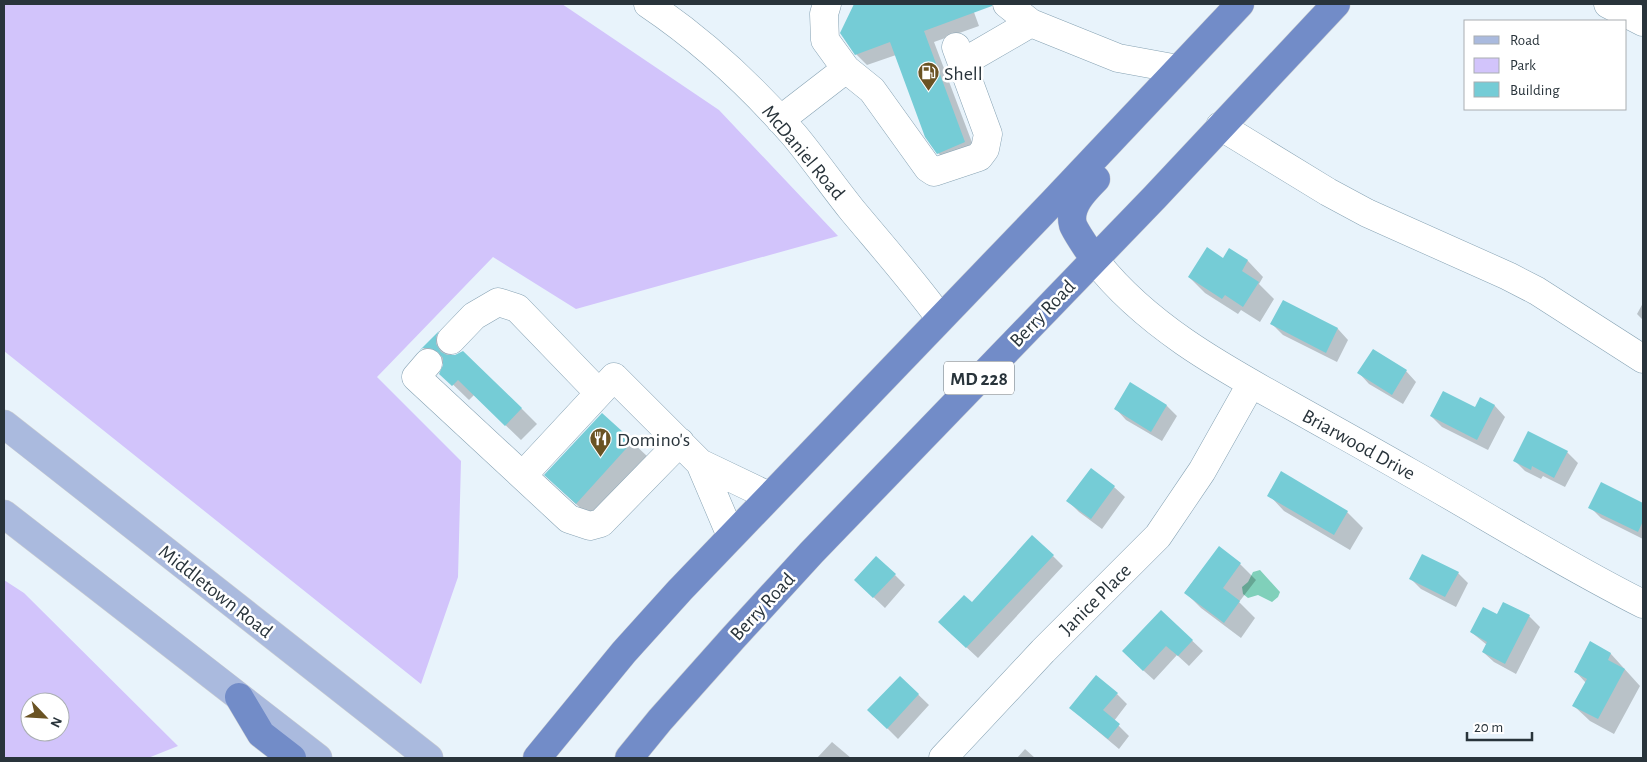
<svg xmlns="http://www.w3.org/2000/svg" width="1647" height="762" font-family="'Alegreya Sans',sans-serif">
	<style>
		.green { fill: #d2c4fb; fill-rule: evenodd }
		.water { fill: #80d0ba }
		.shadow { fill: #0003 }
		.building { fill: #75ccd6 }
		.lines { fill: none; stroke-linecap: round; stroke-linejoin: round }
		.minor-casing { stroke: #86a2b3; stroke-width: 29 }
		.major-casing { stroke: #ccced0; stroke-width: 29 }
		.highway-casing { stroke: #ccced0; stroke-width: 29 }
		.minor { stroke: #fff; stroke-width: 28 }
		.major { stroke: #aabade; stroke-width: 28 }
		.highway { stroke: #728cc8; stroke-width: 28 }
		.labels { text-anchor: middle; stroke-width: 5; stroke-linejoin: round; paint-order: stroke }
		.shield { fill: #fff; stroke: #697176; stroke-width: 1 }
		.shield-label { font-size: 19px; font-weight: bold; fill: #29343b }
		.poi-label { font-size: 20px; fill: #29343b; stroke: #fff; text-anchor: start }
		.street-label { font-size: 20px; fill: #29343b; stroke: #fff }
	</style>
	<rect width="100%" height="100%" fill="#e8f3fb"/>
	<!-- green -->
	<path class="green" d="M4,4H562L719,110L838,236L576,309L493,257L377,377L461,461L458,577L421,684L4,351Z
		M4,580L24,593L178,746L148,758H4ZM30,702H60V732H30Z"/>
	<!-- water -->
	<path class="water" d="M1260,570L1280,592L1278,597L1272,602L1258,595L1248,598L1243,594L1242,587L1248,582L1253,572Z"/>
	<!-- shadow -->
	<path class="shadow" d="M855,4H971L979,26L934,42L976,153L949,164L938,153L896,55L867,65L856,54L842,33Z
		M1230,250L1248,261L1263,277L1259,284L1274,299L1260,322L1241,310L1238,314L1205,293L1189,277L1224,259Z
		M1284,302L1338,329L1348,340L1337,362L1283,335L1272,324Z
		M1643,303V320L1637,314Z
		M439,333L454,348L451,356L521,408L537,424L521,440L474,395L469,400L441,373L444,363L436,366L421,351Z
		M1406,371L1416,382L1403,404L1369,384L1359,373Z
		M1131,384L1167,406L1177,416L1162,441L1126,420L1116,409Z
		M1480,399L1495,406L1505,417L1488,450L1442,427L1431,416L1476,409Z
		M632,442L648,457L592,519L562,491Z
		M1567,452L1578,463L1565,487L1543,476L1541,479L1525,471L1514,460Z
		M1091,470L1114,487L1125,497L1102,529L1079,512L1068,501Z
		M1601,484L1643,504V539L1601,518L1590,507Z
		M1269,495L1347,512L1363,528L1350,550L1284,511Z
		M1219,548L1240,564L1256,580L1239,602L1255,618L1241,638L1201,608L1185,592Z
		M1053,556L1063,566L978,658L951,633L972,604Z
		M1458,573L1468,583L1456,607L1421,589L1411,579Z
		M895,575L905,585L885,608L866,590Z
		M1504,603L1529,616L1540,627L1516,674L1494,662L1483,652L1487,645L1471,632L1497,615Z
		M1161,611L1203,651L1189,666L1177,655L1154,680L1134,662Z
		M1591,643L1611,654L1640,686L1614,734L1590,721L1574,706L1586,683L1576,672Z
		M900,677L929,705L898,739L869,710Z
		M1117,694L1127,704L1114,721L1129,736L1119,749L1082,718Z
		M832,742L851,758H817Z
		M1025,749L1035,758H1017Z"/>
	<!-- building -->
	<path class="building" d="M854,4H992V6L924,31L965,142L937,154L925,137L890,42L855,55L840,33Z
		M1207,247L1223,258L1229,248L1248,260L1242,271L1259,282L1243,307L1225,295L1222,299L1188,277Z
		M1283,300L1338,328L1326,353L1270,324Z
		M439,331L436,337V344L441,352L447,355H455L463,351L522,408L505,426L458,380L452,386L439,374L443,365V358L438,352L430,348H423L419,351Z
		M1373,349L1407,370L1392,395L1357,373Z
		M1130,382L1167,405L1151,432L1114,409Z
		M1443,391L1475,407L1480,397L1495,405L1477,440L1430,416Z
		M602,413L633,441L576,504L544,475Z
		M1528,431L1568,451L1554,478L1532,466L1531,470L1513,461Z
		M1091,468L1115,486L1091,519L1066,501Z
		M1281,471L1348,511L1334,535L1267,496Z
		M1601,482L1643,503V521L1638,532L1588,508Z
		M1032,535L1054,555L966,648L938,622L964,595L972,602Z
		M1219,546L1241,563L1223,588L1240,601L1224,623L1184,593Z
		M1422,554L1459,572L1445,597L1409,579Z
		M876,556L896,574L873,598L854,580Z
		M1503,602L1530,615L1505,664L1482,652L1487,642L1470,632L1483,607L1497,614Z
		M1161,610L1193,640L1178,656L1166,646L1143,671L1122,651Z
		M1590,641L1611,653L1608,660L1625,669L1598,719L1572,706L1587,679L1574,672Z
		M1096,675L1118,693L1103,710L1120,724L1108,739L1069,708Z
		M900,676L919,694L887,729L867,710Z"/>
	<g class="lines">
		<defs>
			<path id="minor" d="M648,4C700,39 752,87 794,135C814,159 832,185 852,210C882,246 913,281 940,318
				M827,4L824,14L825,40L846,69
				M1007,4L1031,23
				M1608,4L1643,22
				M962,63L1031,23L1118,58L1178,69
				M780,120L846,69L872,90L928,168L934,172L979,157L985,149L988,134L956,47
				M1220,126L1328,192L1367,213L1508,276L1537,291L1643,359
				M1094,259C1144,324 1219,366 1290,405C1329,427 1369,449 1409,472C1487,516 1563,564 1643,604
				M451,340L474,316L498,302L517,308L599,393
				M428,363L416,377L569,519L590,526L601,523L680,442
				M523,475L614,377L700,463
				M731,536L700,463L769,496
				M943,758L1043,651L1158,536L1202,471L1251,384"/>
			<path id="major" d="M4,424L429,758
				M4,514L318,758"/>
			<path id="highway" d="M1094,259C1089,251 1076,233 1073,225C1068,207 1084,191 1096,179
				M239,697L261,734L292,758
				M537,758L624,652L680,590L1052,203L1240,4
				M629,758L660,720L734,637L812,552L1154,198L1336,4"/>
		</defs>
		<!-- minor casing -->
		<use href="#minor" class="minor-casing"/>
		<!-- major casing -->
		<use href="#major" class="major-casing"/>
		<!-- highway casing -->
		<use href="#highway" class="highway-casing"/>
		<!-- minor -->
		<use href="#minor" class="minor"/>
		<!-- major -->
		<use href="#major" class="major"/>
		<!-- highway -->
		<use href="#highway" class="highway"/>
	</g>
	<!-- icons -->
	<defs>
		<symbol id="fuel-pin" viewBox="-11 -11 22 30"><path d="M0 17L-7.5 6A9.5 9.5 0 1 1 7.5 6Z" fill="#6a5323" stroke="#fff"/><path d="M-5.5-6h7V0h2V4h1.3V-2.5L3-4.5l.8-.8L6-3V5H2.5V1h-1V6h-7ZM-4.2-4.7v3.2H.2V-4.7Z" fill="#fff"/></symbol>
		<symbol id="restaurant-pin" viewBox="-11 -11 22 30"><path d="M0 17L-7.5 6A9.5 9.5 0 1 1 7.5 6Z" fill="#6a5323" stroke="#fff"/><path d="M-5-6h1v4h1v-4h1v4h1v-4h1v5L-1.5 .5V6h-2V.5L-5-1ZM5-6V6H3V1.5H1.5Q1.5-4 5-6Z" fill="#fff"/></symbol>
	</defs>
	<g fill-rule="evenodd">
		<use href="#fuel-pin" x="916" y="60" width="25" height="34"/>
		<use href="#restaurant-pin" x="588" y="426" width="25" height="34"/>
	</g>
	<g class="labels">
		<!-- shield labels -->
		<rect class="shield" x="944" y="361.5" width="70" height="33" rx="4"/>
		<g class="shield-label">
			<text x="979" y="385">MD 228</text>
		</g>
		<!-- poi labels -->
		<g class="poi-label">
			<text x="944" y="80">Shell</text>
			<text x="617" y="446">Domino's</text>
		</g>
		<!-- street labels -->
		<g class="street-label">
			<text transform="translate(804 152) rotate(50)" y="7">McDaniel Road</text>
			<text transform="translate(1042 313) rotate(-46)" y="7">Berry Road</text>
			<text transform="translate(1359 444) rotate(29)" y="7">Briarwood Drive</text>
			<text transform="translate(216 591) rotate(38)" y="7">Middletown Road</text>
			<text transform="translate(1095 599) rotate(-45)" y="7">Janice Place</text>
			<text transform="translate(762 606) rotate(-47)" y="7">Berry Road</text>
		</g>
	</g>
	<!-- border -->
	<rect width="1647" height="762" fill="none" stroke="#29343b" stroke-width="10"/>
	<!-- legend -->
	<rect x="1464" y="20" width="162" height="90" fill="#ffffff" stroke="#a9aeb1"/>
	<rect x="1474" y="36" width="25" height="8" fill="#aabade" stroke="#a9aeb1"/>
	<text x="1510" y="45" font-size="15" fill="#29343b">Road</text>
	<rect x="1474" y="58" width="25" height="15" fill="#d2c4fb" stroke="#a9aeb1"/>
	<text x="1510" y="70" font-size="15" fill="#29343b">Park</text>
	<rect x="1474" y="82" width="25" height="15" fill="#75ccd6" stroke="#a9aeb1"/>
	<text x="1510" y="95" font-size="15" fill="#29343b">Building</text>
	<!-- north arrow -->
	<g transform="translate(45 717) rotate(115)"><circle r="24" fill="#ffffff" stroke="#a9aeb1"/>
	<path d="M0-4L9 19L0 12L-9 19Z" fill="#6a5323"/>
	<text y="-8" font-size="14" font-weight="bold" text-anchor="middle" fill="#29343b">N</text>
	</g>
	<!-- scale -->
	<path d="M1467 732v8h65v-8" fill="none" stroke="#29343b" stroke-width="2.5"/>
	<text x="1474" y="732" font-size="15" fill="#29343b" stroke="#ffffff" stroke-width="4" paint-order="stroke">20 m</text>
</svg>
